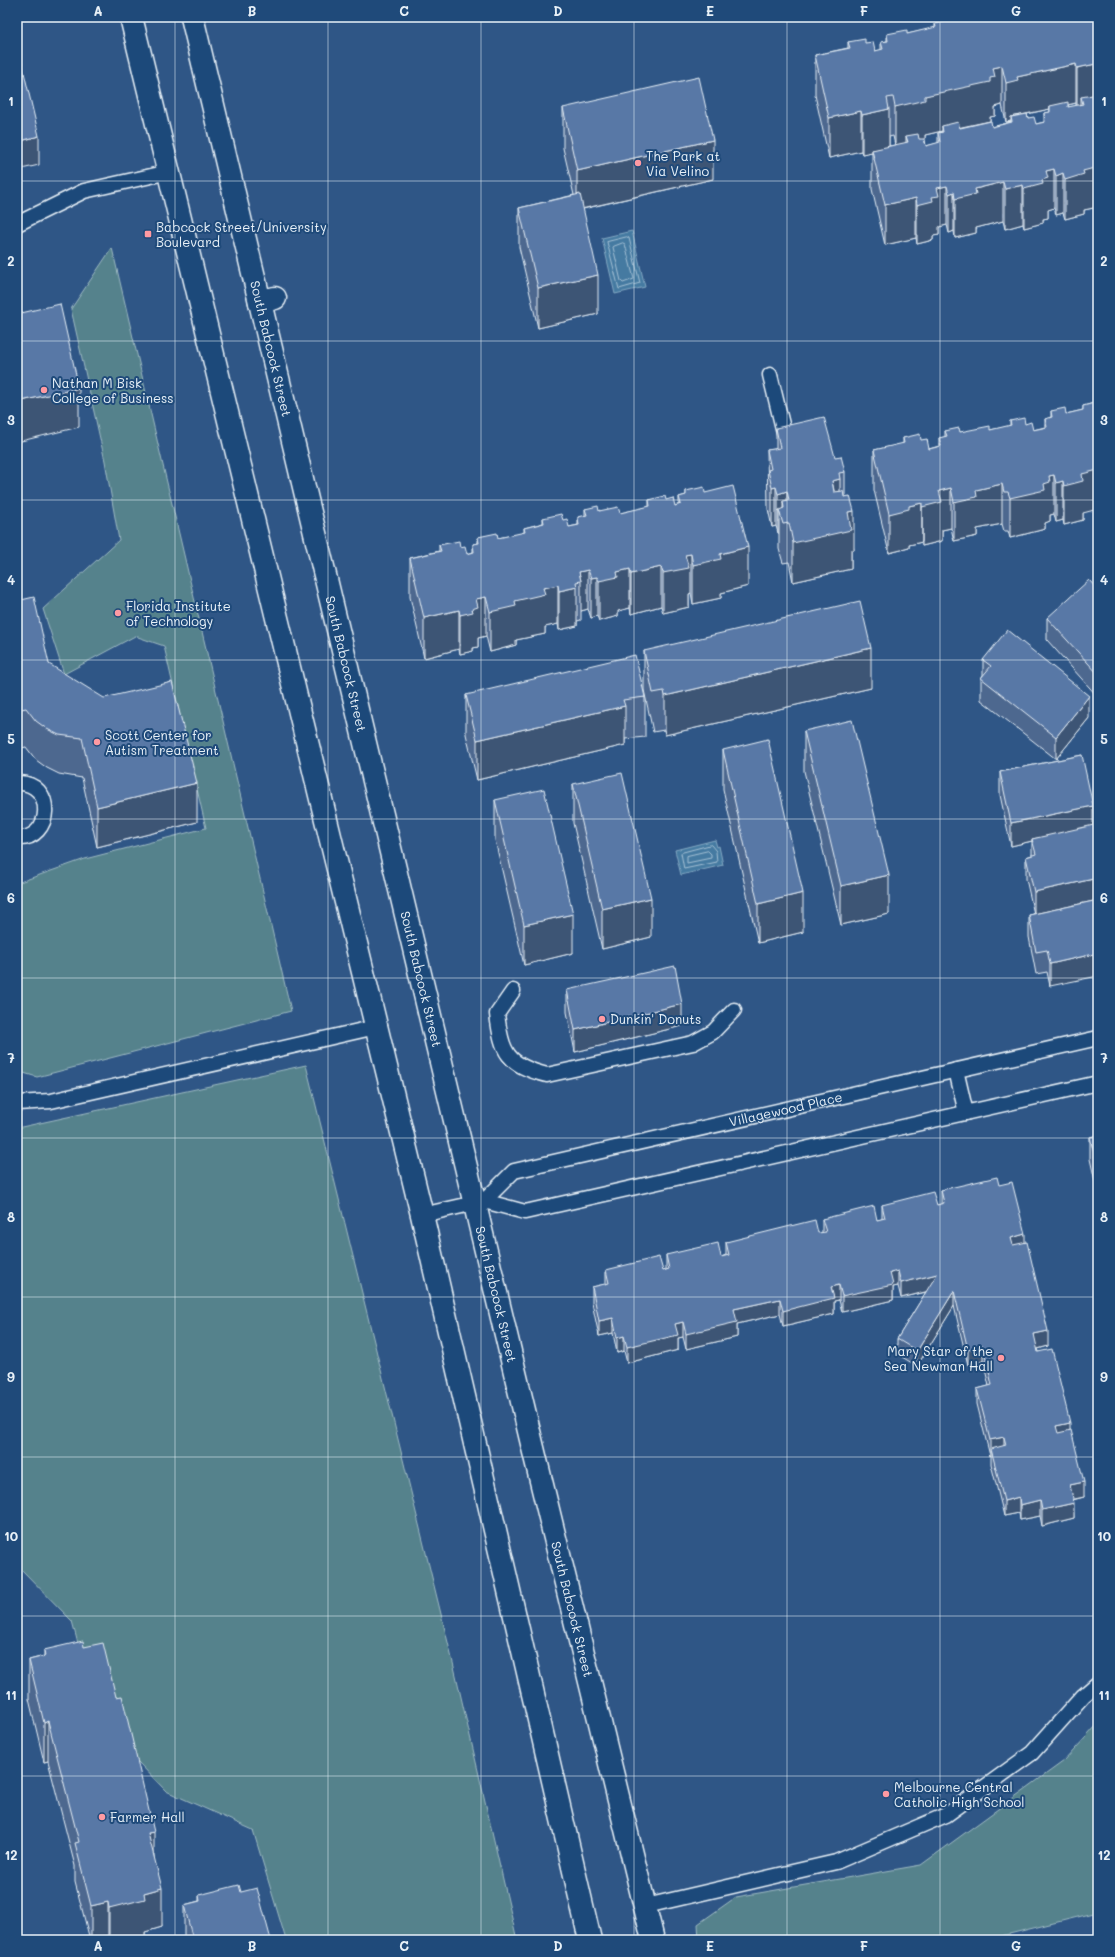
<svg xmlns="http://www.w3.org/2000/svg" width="1115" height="1957" font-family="Mali,sans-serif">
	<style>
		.green { fill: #55828c; stroke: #9ebac2 }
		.water { fill: #447aa1; stroke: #86aac4 }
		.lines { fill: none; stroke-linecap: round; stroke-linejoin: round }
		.shore { stroke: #a6c1d5; stroke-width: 1 }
		.service-casing { stroke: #e8f1f8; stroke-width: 17 }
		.minor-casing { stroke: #e8f1f8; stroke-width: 25 }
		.secondary-casing { stroke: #e8f1f8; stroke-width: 25 }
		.service { stroke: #1f4a7a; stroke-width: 14 }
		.minor { stroke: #1f4a7a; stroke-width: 22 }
		.secondary { stroke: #1f4a7a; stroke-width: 22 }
		.wall { fill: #4d678f; stroke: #e8f1f8; fill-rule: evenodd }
		.shaded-wall { fill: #3e5474; stroke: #e8f1f8 }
		.building { fill: #5978a6; stroke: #e8f1f8 }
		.grid { fill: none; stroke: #e8f1f8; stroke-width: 1; stroke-opacity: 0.55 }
		.poi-dot { fill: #ff9aa2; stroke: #1f4a7a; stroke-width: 1.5 }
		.labels { text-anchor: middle; stroke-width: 4; stroke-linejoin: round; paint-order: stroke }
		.poi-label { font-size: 13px; fill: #e8f1f8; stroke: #1f4a7a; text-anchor: start }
		.street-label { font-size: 13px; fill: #e8f1f8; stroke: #1f4a7a }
		.neatline { fill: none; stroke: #e8f1f8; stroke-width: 1.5 }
		.grid-label { font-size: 13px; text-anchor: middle; font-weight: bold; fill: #e8f1f8 }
	</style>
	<rect width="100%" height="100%" fill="#2f5686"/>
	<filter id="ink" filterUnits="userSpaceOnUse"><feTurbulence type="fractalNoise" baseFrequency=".025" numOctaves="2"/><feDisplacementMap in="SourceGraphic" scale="8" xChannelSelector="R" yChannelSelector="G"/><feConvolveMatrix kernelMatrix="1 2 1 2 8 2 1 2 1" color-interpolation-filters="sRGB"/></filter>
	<g filter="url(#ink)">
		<!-- green -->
		<path class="green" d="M112,248L291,1011L37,1077L17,1071V883L85,859L206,828L164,646L135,636L64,674L43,609L119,540L105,461L71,309Z
			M306,1065L455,1671L517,1940H286L253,1830L166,1791L138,1762L85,1670L72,1621L17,1565V1128Z
			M1098,1724V1912L985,1940H699L698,1924L736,1897L921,1865L1064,1761Z"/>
		<!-- water -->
		<path class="water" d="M632,231L645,287L615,294L602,238Z
			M715,840L717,847L719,846L723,865L681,875L675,850Z"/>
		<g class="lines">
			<!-- shore -->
			<path class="shore" d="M627,237L629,238L640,283L619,289L607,242Z
				M623,243L625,244L634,279L623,283L621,281L613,247Z
				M711,845L716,851L717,862L684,869L681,853Z
				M708,851L711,854V858L687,863V856Z"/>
			<defs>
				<g id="service">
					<path d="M17,224L84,191L169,172"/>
					<path d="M770,375L787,445"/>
					<path d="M17,783C56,781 53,841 17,838"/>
					<path d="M513,991L497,1014C502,1053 507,1065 547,1075L693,1043L713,1032L734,1010"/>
					<path d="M956,1070L966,1113"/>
					<path d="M17,1103L51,1101L376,1027"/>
					<path id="s1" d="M484,1201L514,1171L1098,1038"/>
					<path d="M422,1215L484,1201L525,1212L1098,1083"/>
					<path d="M646,1906L836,1862L946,1815L1032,1753L1083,1696L1098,1683"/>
				</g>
				<path id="minor" d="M260,302L275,298"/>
				<g id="secondary">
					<path d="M131,17L422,1215L590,1940"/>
					<path id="s2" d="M192,17L533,1448L653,1940"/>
				</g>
			</defs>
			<!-- service casing -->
			<use href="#service" class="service-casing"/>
			<!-- minor casing -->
			<use href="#minor" class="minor-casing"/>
			<!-- secondary casing -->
			<use href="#secondary" class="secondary-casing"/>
			<!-- service -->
			<use href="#service" class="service"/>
			<!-- minor -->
			<use href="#minor" class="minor"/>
			<!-- secondary -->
			<use href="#secondary" class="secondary"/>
		</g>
		<!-- wall -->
		<path class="wall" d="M954,17H982L983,21L989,20V17H1098V207L1084,210V214L1065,219L1063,213L1056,215L1054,208L1048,210V218L1043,219V223L1024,228L1023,224L1005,229L1003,221L976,228V233L955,238L954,231L949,233L947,225L939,227V235L933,236V240L917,244L916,238L885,245L872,189V152L862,154L861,151L829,158L815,95V55L848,48V42L865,43L875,51L881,50V42L887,41V34H907L935,28V24L954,19ZM1076,103V106L1068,107V105ZM1002,105L1006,122L1011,121V122L992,127L960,128H959L990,121V117L995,116V107ZM1050,109V112L1044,113V122L1036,124L1028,118L1027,114ZM942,131V132L938,133V143L926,146L925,139V135ZM893,136L895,145L889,146V137Z
			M563,108L713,179L583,209L598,314L538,328L519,247V208L574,195L563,148Z
			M1098,402L1083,513V520L1064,525L1063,520L1056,522L1054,514L1050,515V521L1045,523V529L1010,538L1008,531H1004L1002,524L977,529V536L954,541L951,528L942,530V541L922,546V542L909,545V548L889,553L874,490V450L903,444V438L921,440L929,449L939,446V438L945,437V431L960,432L990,430L1010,426V421L1025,424L1033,430L1045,427V419L1051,417V411L1066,414L1083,410V406Z
			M776,428L835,457L845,472V496L854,550H851V569L793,582L789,562L783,563L779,549V533H778L776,526L772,527L768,509L767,450L776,449Z
			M686,491L705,493L748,586L721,593V598L693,604L691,593L689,594V607L663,613L661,606L631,614L630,608L618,611V616L599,621L597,616L591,618L588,609L581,611V620L577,621V626L559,630L558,624L545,627V634L516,640V645L490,652L486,636L478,638V647L473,648V651L460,654L459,649L424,658L410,597V558L439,551V545L460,547L467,554L473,552V544L478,543V537L498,538L524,533V528L543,523V518L563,520L569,527L578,525V517L585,516V509L620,513L649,507V500H666L675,506L679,504V497L686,495Z
			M1098,590V697L1047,640V618Z
			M17,601L49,664L197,822L97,847L82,778L59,774L47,768L36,760L26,747L17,749Z
			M644,651L871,688L665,735L664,730L653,732L644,690Z
			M983,660L1089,718L1056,759L981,700V678L983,675Z
			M466,695L645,697V737L625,739V745L477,780L466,734Z
			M804,731L889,914L841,925L804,771Z
			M723,750L803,932L758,943L723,789Z
			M1082,755L1050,986L1047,972L1036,974L1029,937V915L1034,914L1026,879V857L1032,855V841L1011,846L1000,795V772Z
			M573,784L651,937L602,949L573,823Z
			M495,800L573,953L524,965L495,840Z
			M567,990L682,1026L575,1052L567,1012Z
			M1098,1135V1194L1090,1159V1137Z
			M999,1185L1025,1242L1048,1346L1038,1349L1070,1430L1084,1497L1073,1500L1074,1518L1042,1526L1040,1516L1020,1520L1019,1513L1004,1516L991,1464V1455L990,1456L977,1404V1389L989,1386L983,1361L968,1365L954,1306L917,1366L897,1354V1339L926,1292L901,1298L898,1286L893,1287V1300L842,1312L839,1300L834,1301V1314L783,1326L780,1314L737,1324V1337L686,1349L683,1337L678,1338V1350L627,1363L624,1351L617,1353L613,1333L599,1336L592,1303V1287L606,1284V1270L663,1271L666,1270V1255L721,1257L726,1255V1242L822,1233V1219L877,1220L882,1219V1205H937L941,1204V1190Z
			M84,1647L154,1857L162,1927L145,1932V1938L139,1940H90L75,1882V1866L48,1761L44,1762L29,1699V1660L44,1656V1650Z
			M241,1892L271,1940H184V1905L199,1901V1895Z"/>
		<!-- shaded-wall -->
		<path class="shaded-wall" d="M1076,64V103L1050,109V106V109L1011,117V121L1006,122V83L1017,77Z
			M1096,64V103L1081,97V106L1077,107V68Z
			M1002,66V105L995,107V116L990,117V121L943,131L942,126V131L925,135V139L908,143L906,136V143L895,146V107L925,96L990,78L993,68Z
			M889,109V148L872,150V152L862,154V115Z
			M861,111V151L829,158V118Z
			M39,136V165L17,170V142Z
			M713,140V179L577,210V171Z
			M1097,161H1098V207L1084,210V214L1065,219V180L1083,171Z
			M1054,169V208L1048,210V218L1043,219V223L1024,228V189L1042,180L1046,171Z
			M1063,173V213L1056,215V176Z
			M1003,182V221L976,228V233L955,238V199L975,189Z
			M1023,185V224L1005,229V189Z
			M947,186V225L939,227V235L933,236V240L917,244V205L932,197L937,188Z
			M954,192V231L949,233V194Z
			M916,198V238L885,245V205Z
			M598,275V314L538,328V288Z
			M79,388V427L17,442V402Z
			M1098,463V509L1083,513V520L1064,525V486Z
			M1054,475V514L1050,515V521L1045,523V529L1010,538V498L1044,484L1049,476Z
			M840,479V518L832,481Z
			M1063,481V520L1056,522V483Z
			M1002,484V524L977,529V536L954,541V502L976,490Z
			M776,487V526L772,527V488Z
			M951,488V528L942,530V541L922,546V507L939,491Z
			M787,491V523L783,501V523L779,510V533H778V494Z
			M922,503V542L909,545V548L889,553V514L909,506Z
			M854,511V550H851V569L793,582V543L848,512Z
			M748,547V586L721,593V598L693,604V565L720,554Z
			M691,554V593L689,594V607L663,613V573L685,555Z
			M661,567V606L631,614V574Z
			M630,569V608L618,611V616L599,621V581L617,572Z
			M588,570V609L581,611V581L579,572Z
			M597,577V616L591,618V578Z
			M558,585V624L545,627V634L516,640V645L490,652V612L543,588Z
			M577,587V626L559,630V591Z
			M486,597V636L478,638V647L473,648V651L460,654V615L472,609L476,599Z
			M459,610V649L424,658V618Z
			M871,648V688L665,735V696Z
			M1089,696V718L1056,759V737Z
			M625,706V745L477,780V740Z
			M197,783V822L97,847V807Z
			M1093,806V828L1032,839V841L1011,846V823Z
			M889,875V914L841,925V886Z
			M1098,878V900L1034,914V892Z
			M803,893V932L758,943V904Z
			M651,898V937L602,949V909Z
			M573,914V953L524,965V925Z
			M1098,953V976L1050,986V964Z
			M682,1004V1026L575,1052V1030Z
			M1025,1234V1250L1011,1253V1238Z
			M898,1271V1286L893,1287V1300L842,1312V1296L890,1273Z
			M937,1274V1289L901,1298V1283Z
			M839,1285V1300L834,1301V1314L783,1326V1311L831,1287Z
			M954,1291V1306L917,1366V1351Z
			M780,1299V1314L737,1324V1337L686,1349V1334L734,1309Z
			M613,1318V1333L599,1336V1321Z
			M683,1322V1337L678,1338V1350L627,1363V1347L675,1324Z
			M1048,1331V1346L1034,1350V1334Z
			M624,1336V1351L617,1353V1338Z
			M983,1346V1361L968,1365V1350Z
			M1070,1423V1438L1056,1442V1426Z
			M1004,1437V1452L991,1449V1455L990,1456V1440Z
			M1084,1482V1497L1070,1500V1485Z
			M1019,1497V1513L1004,1516V1501Z
			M1040,1500V1516L1020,1520V1505Z
			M1074,1503V1518L1042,1526V1510Z
			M48,1721V1761L44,1762V1723Z
			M154,1832V1871L148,1833Z
			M162,1888V1927L145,1932V1938L139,1940H109V1908L144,1893Z
			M108,1902V1940H91V1906Z"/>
		<!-- building -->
		<path class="building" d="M955,17H982L983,21L991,19L990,17H1098V57H1095L1096,64L1077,68L1076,64L1017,77L1018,80L1006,83L1002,66L993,68L995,77L990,78V82L925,96V100L895,107L893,97L887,98L889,109L862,115L861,111L829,118L815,55L850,48L848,42L865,39V43L873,42L875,51L883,49L881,42L888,41L887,34L907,30V34L936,27L935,24L956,19Z
			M17,43L39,136L17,142Z
			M699,77L713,140L577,171L563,108Z
			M1098,94V161H1097L1098,167L1083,171L1084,174L1065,180L1063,173L1056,176L1054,169L1046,171L1048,178L1042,180L1043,184L1024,189L1023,185L1005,189L1003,182L975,189L976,194L955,199L954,192L949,194L947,186L937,188L939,196L932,197L933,201L917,205L916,198L885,205L872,150L908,142L906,136L918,134L919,139H924L926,146L940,142L938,133L943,132L942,126L958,122L960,128L991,121L992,127L1012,122L1011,117L1027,114L1028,118L1034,117L1036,124L1045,122L1044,113L1050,112V106L1068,102V107L1083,104L1081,97Z
			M580,194L598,275L538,288L519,208Z
			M60,304L79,388L17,402V314Z
			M1098,402V463L1097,464L1098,470L1082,474L1083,481L1064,486L1063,481L1056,483L1054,475L1049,476L1050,482L1044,484L1045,490L1010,498L1008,492H1004L1002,484L976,490L977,497L954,502L951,488L939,491L942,502L922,507V503L909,506V509L889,514L874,450L904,443L903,438L920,434L921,440L927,439L929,449L941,446L939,438L947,436L945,431L959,428L960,432L990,426V430L1011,425L1010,421L1024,418L1025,424L1031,422L1033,430L1047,427L1045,419L1052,417L1051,411L1065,408L1066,414L1083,410V406Z
			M824,417L835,457L841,456L845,472L839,473L840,479L832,481L834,492L843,491L844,497L850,496L854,511L848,512L851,530L793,543L789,523L783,524L779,510L784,508L783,501L789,500L787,491L778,494L776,487L772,488L768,470L771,469L767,450L780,448L776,428Z
			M733,486L748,547L720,554L721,559L693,565L691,554L685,555L689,568L663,573L661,567L631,574L630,569L617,572L618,577L599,581L597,577L591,578L588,570L579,572L581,581L576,582L577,587L559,591L558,585L543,588L545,594L515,601L516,606L490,612L486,597L476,599L478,607L472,609L473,612L460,615L459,610L424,618L410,558L441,551L439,545L459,541L460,547L465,546L467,554L474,552L473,544L479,543L478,537L497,533L498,538L525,532L524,528L544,523L543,518L561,514L563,520L567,519L569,527L579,525L578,517L587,515L585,509L598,506L599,511L618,507L620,513L650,506L649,500L665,496L666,500L673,498L675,506L681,504L679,497L686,495V491L704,487L705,493Z
			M1089,580L1098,590V674L1047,618Z
			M34,597L49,664L104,698L172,682L197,783L97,807L82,738L59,735L47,729L36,721L26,708L17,710V601Z
			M860,601L871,648L665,696L664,691L653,693L644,651Z
			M1007,630L1089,696L1056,737L981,678L991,666L983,660Z
			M635,655L645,697L623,700L625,706L477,740L466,695Z
			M852,720L889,875L841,886L804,731Z
			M768,739L803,893L758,904L723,750Z
			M1082,755L1093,806L1011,823L1000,772Z
			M622,773L651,898L602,909L573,784Z
			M544,789L573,914L524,925L495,800Z
			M1098,824V878L1034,892L1026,857L1036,854L1032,839Z
			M1098,900V953L1050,964L1047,950L1036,952L1029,915Z
			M675,966L682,1004L575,1030L567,990Z
			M1098,1135V1171L1090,1137Z
			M997,1177L999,1185L1012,1182L1025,1234L1011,1238L1013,1245L1027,1242L1048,1331L1034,1334L1038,1352L1052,1349L1070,1423L1056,1426L1058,1433L1071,1430L1084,1482L1070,1485L1074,1503L1042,1510L1040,1500L1020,1505L1019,1497L1004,1501L991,1449L1006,1445L1004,1437L990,1440L977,1389L992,1385L983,1346L968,1350L954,1291L917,1351L897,1339L937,1274L901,1283L898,1271L890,1273L893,1285L842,1296L839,1285L831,1287L834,1298L783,1311L780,1299L734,1309L737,1322L686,1334L683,1322L675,1324L678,1335L627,1347L624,1336L617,1338L613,1318L599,1321L592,1287L609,1283L606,1270L659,1257L663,1271L669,1269L666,1255L718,1243L721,1257L729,1255L726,1242L815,1220L818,1233L826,1232L822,1219L874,1206L877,1220L885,1218L882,1205L933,1192L937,1205L944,1203L941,1190Z
			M83,1641L84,1647L103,1643L116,1697L122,1696L154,1832L148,1833L162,1888L144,1893L145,1899L109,1908L108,1902L91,1906L75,1843L79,1842L48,1721L44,1723L29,1660L45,1656L44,1650Z
			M239,1885L241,1892L257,1888L271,1940H193L184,1905L200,1901L199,1895Z"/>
	</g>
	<!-- grid -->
	<path class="grid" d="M175,17V1940M328,17V1940M481,17V1940M634,17V1940M787,17V1940M940,17V1940M17,181H1098M17,341H1098M17,500H1098M17,660H1098M17,819H1098M17,978H1098M17,1138H1098M17,1297H1098M17,1457H1098M17,1616H1098M17,1776H1098"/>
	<!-- markers -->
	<g class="poi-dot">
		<circle cx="638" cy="163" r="4"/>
		<rect x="144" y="230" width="8" height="8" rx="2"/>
		<circle cx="44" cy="390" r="4"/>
		<circle cx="118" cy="613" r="4"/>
		<circle cx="97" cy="742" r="4"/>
		<circle cx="602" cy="1019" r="4"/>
		<circle cx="1001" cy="1358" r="4"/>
		<circle cx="886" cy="1794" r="4"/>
		<circle cx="102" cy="1817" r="4"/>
	</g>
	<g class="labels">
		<!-- poi labels -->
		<g class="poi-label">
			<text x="646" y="161">The Park at<tspan x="646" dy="15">Via Velino</tspan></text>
			<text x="156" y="232">Babcock Street/University<tspan x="156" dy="15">Boulevard</tspan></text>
			<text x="52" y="388">Nathan M Bisk<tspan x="52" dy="15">College of Business</tspan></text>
			<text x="126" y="611">Florida Institute<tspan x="126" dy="15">of Technology</tspan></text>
			<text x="105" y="740">Scott Center for<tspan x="105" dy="15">Autism Treatment</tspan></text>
			<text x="610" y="1024">Dunkin' Donuts</text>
			<text x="993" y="1356" text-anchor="end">Mary Star of the<tspan x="993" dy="15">Sea Newman Hall</tspan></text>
			<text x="894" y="1792">Melbourne Central<tspan x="894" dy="15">Catholic High School</tspan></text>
			<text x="110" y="1822">Farmer Hall</text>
		</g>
		<!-- street labels -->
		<g class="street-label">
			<text dy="5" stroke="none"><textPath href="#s2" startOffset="341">South Babcock Street</textPath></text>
			<text dy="5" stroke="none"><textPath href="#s2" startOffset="665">South Babcock Street</textPath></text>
			<text dy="5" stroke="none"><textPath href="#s2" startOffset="989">South Babcock Street</textPath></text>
			<text dy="5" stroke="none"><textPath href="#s1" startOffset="321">Villagewood Place</textPath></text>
			<text dy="5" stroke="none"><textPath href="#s2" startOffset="1313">South Babcock Street</textPath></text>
			<text dy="5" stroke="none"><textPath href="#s2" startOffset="1637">South Babcock Street</textPath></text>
		</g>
	</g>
	<!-- margin -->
	<rect width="1115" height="1957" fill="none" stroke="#1f4a7a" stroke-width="44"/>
	<rect x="22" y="22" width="1071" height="1913" class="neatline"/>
	<g class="grid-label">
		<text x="98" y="16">A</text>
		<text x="252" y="16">B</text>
		<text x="404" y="16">C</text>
		<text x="558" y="16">D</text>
		<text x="710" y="16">E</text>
		<text x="864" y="16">F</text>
		<text x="1016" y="16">G</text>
		<text x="11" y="106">1</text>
		<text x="1104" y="106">1</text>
		<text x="11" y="266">2</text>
		<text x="1104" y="266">2</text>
		<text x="11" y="425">3</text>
		<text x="1104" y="425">3</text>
		<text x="11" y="585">4</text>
		<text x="1104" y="585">4</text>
		<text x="11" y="744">5</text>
		<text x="1104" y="744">5</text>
		<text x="11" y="903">6</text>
		<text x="1104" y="903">6</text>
		<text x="11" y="1063">7</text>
		<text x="1104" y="1063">7</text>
		<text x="11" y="1222">8</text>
		<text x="1104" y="1222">8</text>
		<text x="11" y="1382">9</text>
		<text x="1104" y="1382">9</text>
		<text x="11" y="1541">10</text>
		<text x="1104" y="1541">10</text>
		<text x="11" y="1700">11</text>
		<text x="1104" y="1700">11</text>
		<text x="11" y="1860">12</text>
		<text x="1104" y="1860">12</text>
		<text x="98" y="1951">A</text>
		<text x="252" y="1951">B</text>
		<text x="404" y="1951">C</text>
		<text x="558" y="1951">D</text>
		<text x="710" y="1951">E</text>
		<text x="864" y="1951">F</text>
		<text x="1016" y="1951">G</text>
	</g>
</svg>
